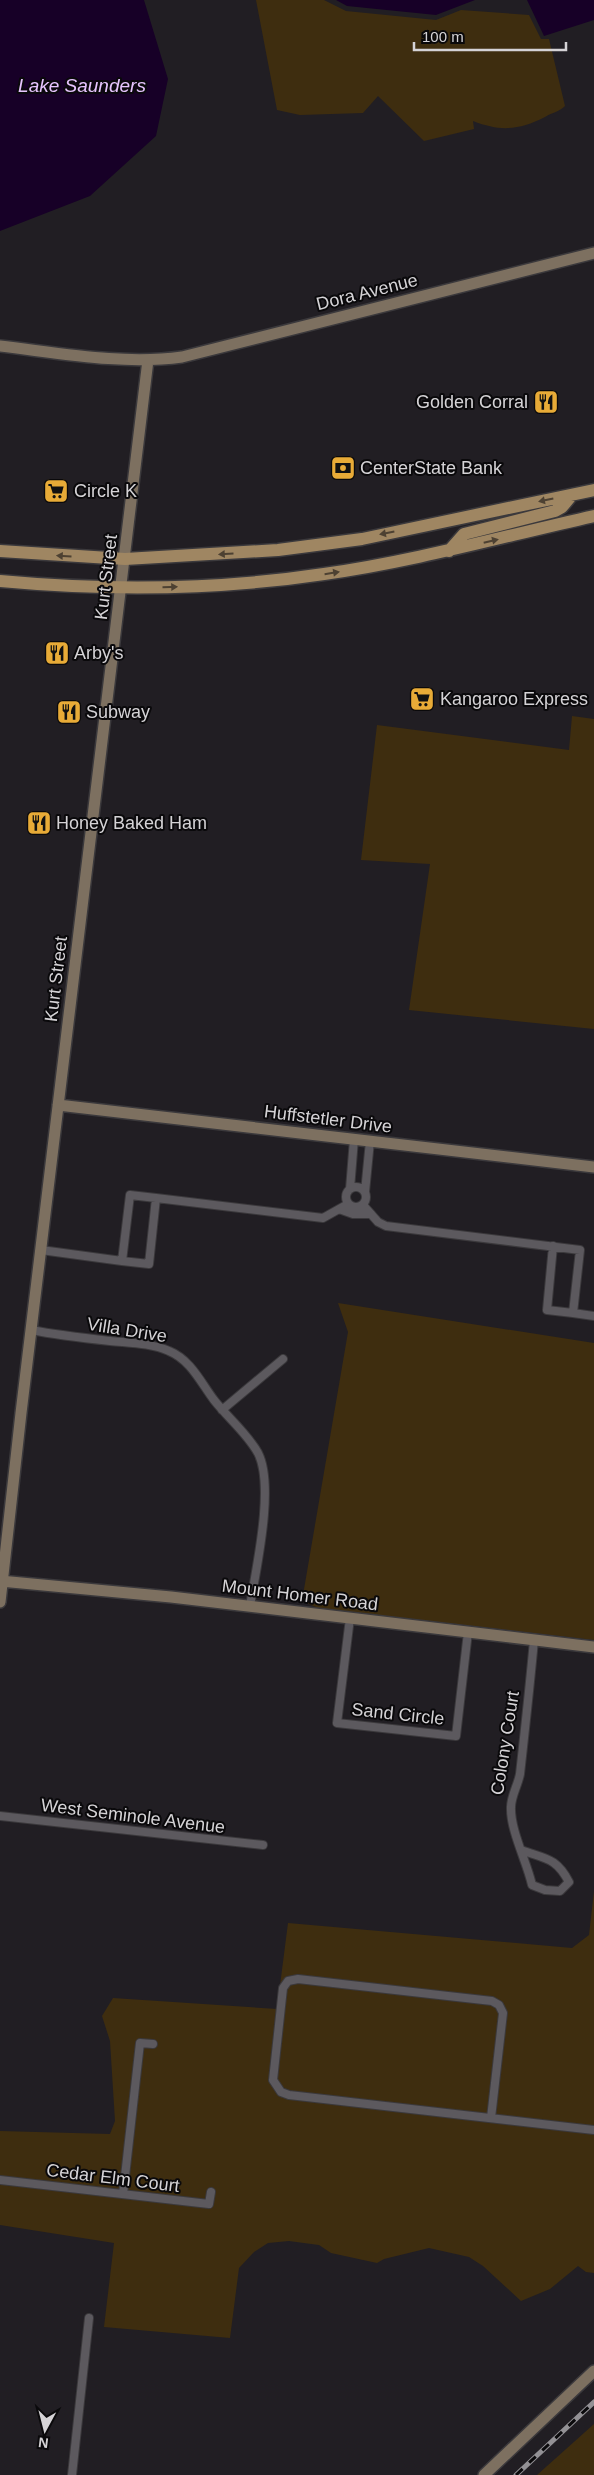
<svg xmlns="http://www.w3.org/2000/svg" width="594" height="2475" font-family="Arial,sans-serif">
	<style>
		.green { fill: #3e2d0f }
		.water { fill: #170027 }
		.lines { fill: none; stroke-linecap: round; stroke-linejoin: round }
		.street-casing { stroke: #3b393c; stroke-width: 10 }
		.secondary-casing { stroke: #3b393c; stroke-width: 14 }
		.primary-casing { stroke: #3b393c; stroke-width: 15 }
		.street { stroke: #5c595e; stroke-width: 8 }
		.secondary { stroke: #7d7060; stroke-width: 11 }
		.primary { stroke: #9f8662; stroke-width: 12 }
		.rail-casing { stroke: #939195; stroke-width: 5 }
		.rail { stroke: #0a090b; stroke-width: 3; stroke-dasharray: 9; stroke-linecap: butt }
		.oneway { fill: #4d4132 }
		.labels { text-anchor: middle; stroke-width: 4; stroke-linejoin: round; paint-order: stroke }
		.street-label { font-size: 18px; fill: #d5d3d6; stroke: #0a090b }
		.poi-label { font-size: 18px; fill: #d5d3d6; stroke: #0a090b; text-anchor: start }
		.water-label { font-size: 19px; font-style: italic; fill: #e6c4fe; stroke: #0a090b }
	</style>
	<rect width="100%" height="100%" fill="#211e23"/>
	<!-- green -->
	<path class="green" d="M256,0H324L346,11L436,20L461,10L529,15L541,39H549L565,106C559,112 553,112 545,117C519,130 501,132 473,121L474,129L424,141L378,96L363,113L300,115L277,110Z
		M572,716L594,719V1029L409,1010L430,864L361,860L377,725L569,750Z
		M338,1303L594,1343V1640L318,1608L302,1601L348,1332Z
		M594,1891V2273L586,2272L578,2266L550,2289L521,2301L483,2266L469,2257L429,2248L384,2259L377,2263L331,2253L319,2245L289,2241L268,2243L254,2252L239,2268L230,2338L104,2327L114,2243L0,2225V2131L110,2134L115,2121L110,2041L102,2016L113,1998L277,2009L288,1923L572,1948L589,1935Z
		M594,2424V2475H537Z"/>
	<!-- water -->
	<path class="water" d="M0,0H144L168,79L156,136L90,196L0,231Z
		M336,0H475L436,15L347,6Z
		M527,0H594V20L544,36Z"/>
	<g class="lines">
		<defs>
			<path id="street" d="M346 1197a10 10 0 1 1 20 0a10 10 0 1 1-20 0Z
				M350,1189L354,1139
				M365,1192L370,1141
				M156,1198L149,1264L122,1261L130,1195L156,1198L323,1218L348,1204
				M363,1205L378,1222L386,1226L580,1250L573,1313L547,1310L553,1246
				M339,1209L353,1214H371
				M41,1250L122,1261
				M573,1313L594,1316
				M31,1330C57,1335 83,1338 110,1341C129,1343 151,1343 169,1351C191,1360 201,1383 214,1400C228,1418 247,1433 258,1453C275,1486 256,1569 250,1606
				M222,1410L283,1359
				M350,1618L337,1723L456,1736L468,1632
				M0,1816L263,1845
				M521,1850C545,1859 556,1857 569,1882L560,1891L545,1890L532,1885C527,1862 510,1830 511,1807C511,1796 518,1785 520,1774C525,1729 530,1685 534,1640
				M491,2118L503,2013L499,2005L492,2001L298,1979L288,1981L283,1988L273,2080L281,2092L289,2095L594,2130
				M0,2180L209,2204L211,2192
				M123,2194L140,2043L153,2044
				M72,2475L89,2318"/>
			<path id="secondary" d="M0,346C60,353 122,365 182,357L594,253
				M58,1105L594,1167
				M0,1581L171,1597L594,1647
				M0,1602L21,1413L148,360
				M484,2475L594,2371"/>
			<path id="primary" d="M0,551L125,559L278,550L362,539L594,490
				M449,551L464,534L555,511L562,507L572,495
				M0,581C108,591 217,590 324,574C416,561 504,536 594,516"/>
		</defs>
		<!-- street casing -->
		<use href="#street" class="street-casing"/>
		<!-- secondary casing -->
		<use href="#secondary" class="secondary-casing"/>
		<!-- primary casing -->
		<use href="#primary" class="primary-casing"/>
		<!-- street -->
		<use href="#street" class="street"/>
		<!-- secondary -->
		<use href="#secondary" class="secondary"/>
		<!-- primary -->
		<use href="#primary" class="primary"/>
		<defs>
			<path id="rail" d="M516,2475L594,2402"/>
		</defs>
		<!-- rail casing -->
		<use href="#rail" class="rail-casing"/>
		<!-- rail -->
		<use href="#rail" class="rail"/>
	</g>
	<!-- one-way arrows -->
	<defs><path id="oneway-solid" d="M-6-.8H1V-3.2L6.5 0L1 3.2V.8H-6Z" transform="scale(1.25)"/></defs>
	<g class="oneway">
		<use href="#oneway-solid" transform="translate(546 500) rotate(168)"/>
		<use href="#oneway-solid" transform="translate(387 533) rotate(169)"/>
		<use href="#oneway-solid" transform="translate(491 541) rotate(-13)"/>
		<use href="#oneway-solid" transform="translate(226 554) rotate(177)"/>
		<use href="#oneway-solid" transform="translate(64 556) rotate(-177)"/>
		<use href="#oneway-solid" transform="translate(332 573) rotate(-9)"/>
		<use href="#oneway-solid" transform="translate(170 587) rotate(-2)"/>
	</g>
	<!-- icons -->
	<defs>
		<symbol id="restaurant-square" viewBox="-11 -11 22 22"><rect x="-9" y="-9" width="18" height="18" rx="4" fill="#e8ab37" stroke="#0a090b"/><path d="M-5-6h1v4h1v-4h1v4h1v-4h1v5L-1.5 .5V6h-2V.5L-5-1ZM5-6V6H3V1.5H1.5Q1.5-4 5-6Z" fill="#111"/></symbol>
		<symbol id="bank-square" viewBox="-11 -11 22 22"><rect x="-9" y="-9" width="18" height="18" rx="4" fill="#e8ab37" stroke="#0a090b"/><path d="M-6-4H6V4H-6ZM0-2.3a2.3 2.3 0 1 0 0 4.6a2.3 2.3 0 1 0 0-4.6Z" fill="#111"/></symbol>
		<symbol id="supermarket-square" viewBox="-11 -11 22 22"><rect x="-9" y="-9" width="18" height="18" rx="4" fill="#e8ab37" stroke="#0a090b"/><path d="M-6-5.5h2.5l.6 2H6L4.5 2H-2.5L-4.4-4H-6ZM-1.5 3.2a1.3 1.3 0 1 0 .1 0ZM3 3.2a1.3 1.3 0 1 0 .1 0Z" fill="#111"/></symbol>
	</defs>
	<g fill-rule="evenodd">
		<use href="#restaurant-square" x="532" y="388" width="28" height="28"/>
		<use href="#bank-square" x="329" y="454" width="28" height="28"/>
		<use href="#supermarket-square" x="42" y="477" width="28" height="28"/>
		<use href="#restaurant-square" x="43" y="639" width="28" height="28"/>
		<use href="#supermarket-square" x="408" y="685" width="28" height="28"/>
		<use href="#restaurant-square" x="55" y="698" width="28" height="28"/>
		<use href="#restaurant-square" x="25" y="809" width="28" height="28"/>
	</g>
	<g class="labels">
		<!-- street labels -->
		<g class="street-label">
			<text transform="translate(367 292) rotate(-14)" y="6">Dora Avenue</text>
			<text transform="translate(106 577) rotate(-83)" y="6">Kurt Street</text>
			<text transform="translate(56 979) rotate(-83)" y="6">Kurt Street</text>
			<text transform="translate(328 1119) rotate(7)" y="6">Huffstetler Drive</text>
			<text transform="translate(127 1330) rotate(9)" y="6">Villa Drive</text>
			<text transform="translate(300 1595) rotate(7)" y="6">Mount Homer Road</text>
			<text transform="translate(398 1714) rotate(6)" y="6">Sand Circle</text>
			<text transform="translate(505 1743) rotate(-81)" y="6">Colony Court</text>
			<text transform="translate(133 1816) rotate(7)" y="6">West Seminole Avenue</text>
			<text transform="translate(113 2178) rotate(7)" y="6">Cedar Elm Court</text>
		</g>
		<!-- poi labels -->
		<g class="poi-label">
			<text x="528" y="408" text-anchor="end">Golden Corral</text>
			<text x="360" y="474">CenterState Bank</text>
			<text x="74" y="497">Circle K</text>
			<text x="74" y="659">Arby's</text>
			<text x="440" y="705">Kangaroo Express</text>
			<text x="86" y="718">Subway</text>
			<text x="56" y="829">Honey Baked Ham</text>
		</g>
		<!-- water labels -->
		<g class="water-label">
			<text x="82" y="92">Lake Saunders</text>
		</g>
	</g>
	<!-- north arrow -->
	<g transform="translate(45 2430) rotate(187)" stroke="#0a090b" stroke-width="4" paint-order="stroke">
	<path d="M0-4L9 19L0 12L-9 19Z" fill="#d5d3d6"/>
	<text y="-8" font-size="14" font-weight="bold" text-anchor="middle" fill="#d5d3d6">N</text>
	</g>
	<!-- scale -->
	<path d="M414 42v8h152v-8" fill="none" stroke="#d5d3d6" stroke-width="2.5"/>
	<text x="422" y="42" font-size="15" fill="#d5d3d6" stroke="#0a090b" stroke-width="4" paint-order="stroke">100 m</text>
</svg>
